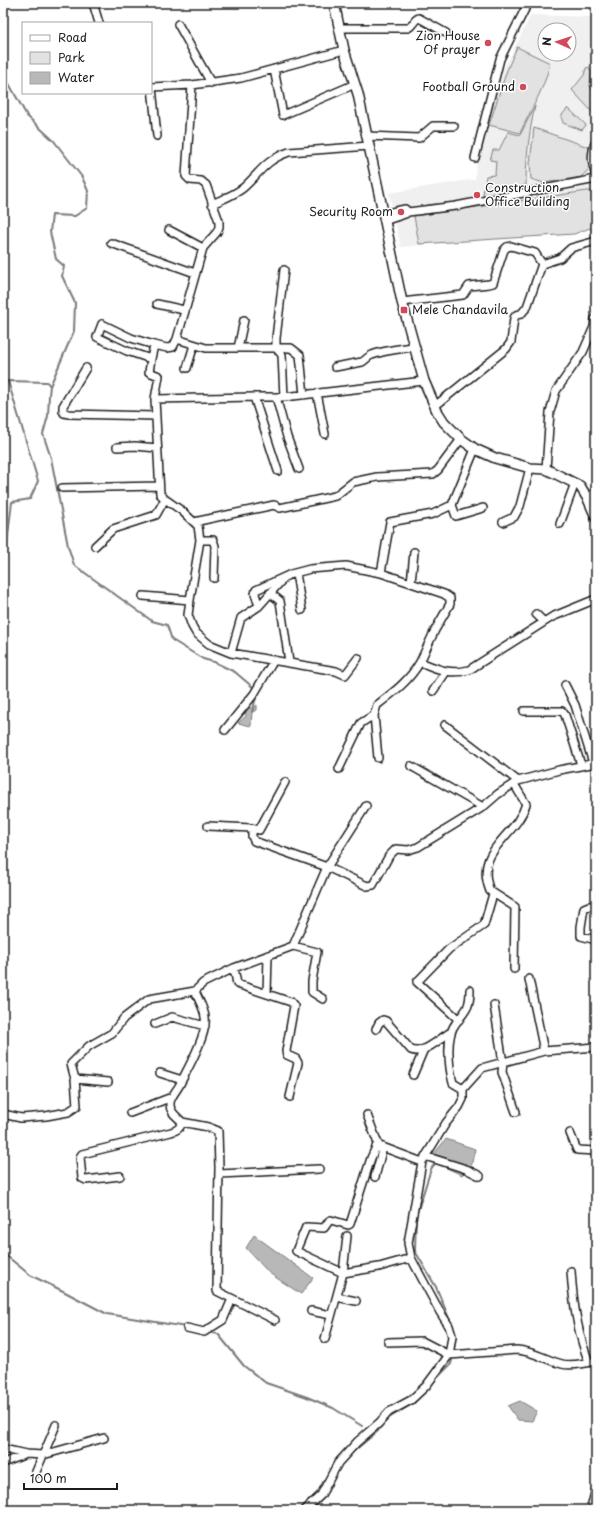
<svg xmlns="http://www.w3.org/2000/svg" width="599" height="1513" font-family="'Playpen Sans',sans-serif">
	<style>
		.built { fill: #f0f0f0; fill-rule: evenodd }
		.green { fill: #e2e2e2; stroke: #7f7f7f }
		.water { fill: #b8b8b8; stroke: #7a7a7a }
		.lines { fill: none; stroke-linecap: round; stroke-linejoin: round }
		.stream { stroke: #7a7a7a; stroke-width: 2 }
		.minor-casing { stroke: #1c1c1c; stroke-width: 10 }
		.major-casing { stroke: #1c1c1c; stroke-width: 12 }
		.minor { stroke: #fff; stroke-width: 7 }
		.major { stroke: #fff; stroke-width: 9 }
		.poi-dot { fill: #d1495b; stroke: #fff; stroke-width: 1.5 }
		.labels { text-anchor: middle; stroke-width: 3; stroke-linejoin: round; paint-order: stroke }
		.poi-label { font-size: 12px; fill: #1c1c1c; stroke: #fff; text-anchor: end }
	</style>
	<rect width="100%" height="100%" fill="#fff"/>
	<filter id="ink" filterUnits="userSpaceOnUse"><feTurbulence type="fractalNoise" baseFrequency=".025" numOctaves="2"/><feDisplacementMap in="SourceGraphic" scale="8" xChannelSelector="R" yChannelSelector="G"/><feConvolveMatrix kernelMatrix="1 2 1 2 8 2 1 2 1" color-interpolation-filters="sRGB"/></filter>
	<g filter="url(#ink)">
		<!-- built -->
		<path class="built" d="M596,11V232L593,227L401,247L389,193L475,179L477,156L504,69L531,15L592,17ZM545,30H569V54H545Z"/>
		<!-- green -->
		<path class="green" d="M517,47L550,63C545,88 531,109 520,133L489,125L507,70Z
			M589,67L591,72L590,86L596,96V116L572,90L584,75L586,68Z
			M535,106C529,132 526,158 526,185L484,197L483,194L486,176L494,175L495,174L496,161L490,160L493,150H499L508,132L520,135Z
			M568,108L586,125L582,130L563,123L561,116Z
			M534,128L591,148L590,168L581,177L544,183L531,179L530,163Z
			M587,191H596V242L590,228L574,234L419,244L414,216Z"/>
		<!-- water -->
		<path class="water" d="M257,705V710L252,712L251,726L238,723L246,716L245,708H253Z
			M446,1139L475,1149L472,1164L462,1175L429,1160Z
			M254,1235L313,1278L301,1294L269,1273L246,1248Z
			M520,1401L537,1411L532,1421L518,1420L508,1406Z"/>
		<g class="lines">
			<!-- stream -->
			<path class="stream" d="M3,73L27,116L54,141L82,177L88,191L87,208L75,216L52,215L50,232L56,259L64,266L62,276L75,303L74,331L50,386
				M3,576L12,502L30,499L38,481L8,381L47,382L50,386L49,395L48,416L43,434L51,458L68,546L74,565L152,621L167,625L172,640L203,659L214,662L235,672L255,689
				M252,712L257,694
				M436,1162L431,1169L416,1216L415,1251L436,1287L451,1323
				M3,1253L30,1275L61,1290L107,1314L186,1327
				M208,1332L218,1334L244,1366L266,1383L307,1397L333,1408L362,1426
				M454,1349L456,1336L454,1331
				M432,1383L451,1364L452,1360
				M387,1419L414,1403L421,1395
				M348,1456L378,1431L383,1424
				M325,1494L328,1491L329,1486
				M311,1510L315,1505"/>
			<defs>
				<path id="minor" d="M93,3L99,23
					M178,24L211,83
					M339,28H408C413,26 414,19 419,18L446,33
					M274,69L283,115L355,84
					M192,85L186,176L190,180L201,181L206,185L219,221V227L217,232L203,248L177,339L206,348H276V338L284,270
					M151,87L192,85L241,78L344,50
					M152,87L157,136
					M366,136L419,138L433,126H454
					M596,141C591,152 591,163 596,175
					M475,158L500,59L528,3
					M212,204C223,199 234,195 243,188C260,173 265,160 289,152L369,146
					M383,214L405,209L408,212
					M384,221L405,214L408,212L456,206L596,179
					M169,230L203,248
					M111,243L195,273
					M542,264L560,258L571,248L596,241
					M402,302L463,295L469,286L489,284L493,283L504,250L507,247L511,246L535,253L542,264L527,307L521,314L516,315L514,318L511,342L506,349L435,406
					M157,304L184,310
					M154,345L131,338L102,324L97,337L127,351L151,359L154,345L167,348L173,347L177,339
					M238,348L244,320
					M276,348H291L300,355L304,395
					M276,348L282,355L284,397
					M151,359L149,372L159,376L155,399L160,494L165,499L182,511L198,526L200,540L190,600L188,615L192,626L196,633L209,644L231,653L336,671L345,675L358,658
					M335,367L362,362C366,360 368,356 372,355C385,350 400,349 413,347
					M86,368L63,406V411L64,413L69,414L155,416
					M187,368L194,345
					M317,393L325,434
					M276,397L287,437L299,469
					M155,399L254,397
					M117,447L135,446L157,448
					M546,469L550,412L556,391L583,352L594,327L595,319
					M278,471L254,397H284L424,381
					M62,488L158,486
					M588,499L596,490
					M452,505L456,516L483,508
					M194,522L274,505L280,508L335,496L353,482L377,477L433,474L438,470L461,439
					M503,522L514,517L520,506L530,468
					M560,524L575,483
					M200,540H213L215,546L214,578
					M95,546L113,529L156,515L165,499
					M296,573L302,610
					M381,573L390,522L433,514L452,505L475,449
					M411,583L414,552
					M270,593L280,601L289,662
					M143,596L190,600
					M259,606L283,579
					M536,614L544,622
					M231,653L241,618L259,606L255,594L256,590L291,574L310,569L346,566L381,573L444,594L450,598V604L435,630L420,662
					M565,685L575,705L593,763
					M433,691L446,672
					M524,711H562L565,715L581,765
					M374,715L378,758
					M445,725L518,781
					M225,730L254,694L274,660
					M411,766L483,807
					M339,769L361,723L374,715L377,705C394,692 409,681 420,662C438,669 449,675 469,670L552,617L596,599
					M208,826L252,828V836L254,841L327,867L366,806
					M252,828L259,830L285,782
					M596,906H589L584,908L581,927V936L596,940
					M293,946L317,952L312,981V992L323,999
					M234,968L237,984L291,1002L294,1006L286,1051L287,1055L296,1059L298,1063L290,1097
					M514,969L515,907L490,891C473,849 516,838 526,804L514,784
					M529,979L544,1051
					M267,994L268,955
					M494,1005L503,1063L502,1072L516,1112
					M459,1020L417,982L449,949L484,925L493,894
					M155,1024L172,1017L205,1026
					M376,1029L379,1023L383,1020L386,1021L411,1050C424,1055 440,1038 451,1032
					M160,1073L182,1080
					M413,1075L424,1049
					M75,1079L108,1082
					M463,1089L453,1083C449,1068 445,1036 456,1023C466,1010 470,1008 470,990
					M130,1113L172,1097
					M3,1114L21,1118L46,1116L68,1112L77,1106L75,1079L71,1064L89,1046L112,1033L124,1018L149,999L195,991L203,983L234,968L293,946L327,867L367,886L373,885L389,856L396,849L408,850L418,847L483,807L498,794L518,781L559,770L596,763
					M367,1115L379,1146
					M182,1122L208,1127L218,1131L219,1167L217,1291L275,1320
					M570,1133L577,1150L596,1151
					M425,1156L466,1169L480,1176
					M219,1174L319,1169
					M120,1176L86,1180L82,1178L80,1157L82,1154L171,1132C177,1130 180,1129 182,1122C178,1117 170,1113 170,1105C169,1099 176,1091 179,1086C187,1070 208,1034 205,1017C204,1008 198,999 195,991
					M375,1177L383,1147
					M411,1258L379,1267L343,1273L296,1251L306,1227L324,1228L329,1221L331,1220L348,1225L350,1224L371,1158L377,1145L422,1162
					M571,1271C573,1303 577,1333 589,1362
					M337,1297L356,1301
					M311,1311L331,1315
					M187,1328L204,1332L223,1320L232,1299
					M325,1339L343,1273L347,1236
					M388,1342L422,1341L449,1355L517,1350C533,1351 546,1360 562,1364C573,1367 585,1362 596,1362
					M3,1449L26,1454
					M3,1463L26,1454L43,1455L104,1438
					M35,1474L56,1425
					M305,1510L321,1495L338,1463L357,1442L379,1423L389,1412L411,1400L426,1386L449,1355L452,1336L449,1326L440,1312L411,1258L408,1243L422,1162L446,1123L459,1107L463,1099V1089L482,1068L544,1051L596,1047
					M593,1510L592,1504L596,1489"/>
				<path id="major" d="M334,3L344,50L358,94L402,302L424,381L437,411L444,422L461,439L475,449L495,458L530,468L546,469L580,486L588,499L596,517"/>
			</defs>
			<!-- minor casing -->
			<use href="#minor" class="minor-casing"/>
			<!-- major casing -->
			<use href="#major" class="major-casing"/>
			<!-- minor -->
			<use href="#minor" class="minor"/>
			<!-- major -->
			<use href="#major" class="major"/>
		</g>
	</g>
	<!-- markers -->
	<g class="poi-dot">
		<circle cx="488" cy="43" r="4"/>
		<circle cx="523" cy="87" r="4"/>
		<circle cx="477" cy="195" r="4"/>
		<circle cx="401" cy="212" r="4"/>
		<rect x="400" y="306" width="8" height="8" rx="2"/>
	</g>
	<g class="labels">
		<!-- poi labels -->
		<g class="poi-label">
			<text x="480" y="40">Zion House<tspan x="480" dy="14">Of prayer</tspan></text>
			<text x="515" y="91">Football Ground</text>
			<text x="485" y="192" text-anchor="start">Construction<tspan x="485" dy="14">Office Building</tspan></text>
			<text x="393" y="216">Security Room</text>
			<text x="412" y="314" text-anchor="start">Mele Chandavila</text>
		</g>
	</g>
	<!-- margin -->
	<rect width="599" height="1513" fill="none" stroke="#fff" stroke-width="16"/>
	<rect x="8" y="8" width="583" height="1497" fill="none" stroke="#1c1c1c" stroke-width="1.5" filter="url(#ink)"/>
	<!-- legend -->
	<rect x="22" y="22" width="130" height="72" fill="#ffffff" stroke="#a4a4a4"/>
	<rect x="30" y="35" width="20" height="6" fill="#ffffff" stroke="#a4a4a4"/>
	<text x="58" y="42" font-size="12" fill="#1c1c1c">Road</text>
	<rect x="30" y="52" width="20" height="12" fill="#e2e2e2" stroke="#a4a4a4"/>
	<text x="58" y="62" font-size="12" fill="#1c1c1c">Park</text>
	<rect x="30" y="72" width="20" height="12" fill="#b8b8b8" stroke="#a4a4a4"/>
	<text x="58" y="82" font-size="12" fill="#1c1c1c">Water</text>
	<!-- north arrow -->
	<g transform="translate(557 42) rotate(273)"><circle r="19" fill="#ffffff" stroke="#a4a4a4"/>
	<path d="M0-3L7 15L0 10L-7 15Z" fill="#d1495b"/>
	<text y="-6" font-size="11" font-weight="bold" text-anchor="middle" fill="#1c1c1c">N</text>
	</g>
	<!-- scale -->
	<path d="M24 1483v6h93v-6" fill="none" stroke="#1c1c1c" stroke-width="2"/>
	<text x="30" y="1483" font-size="12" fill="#1c1c1c" stroke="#ffffff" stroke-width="3" paint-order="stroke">100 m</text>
</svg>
